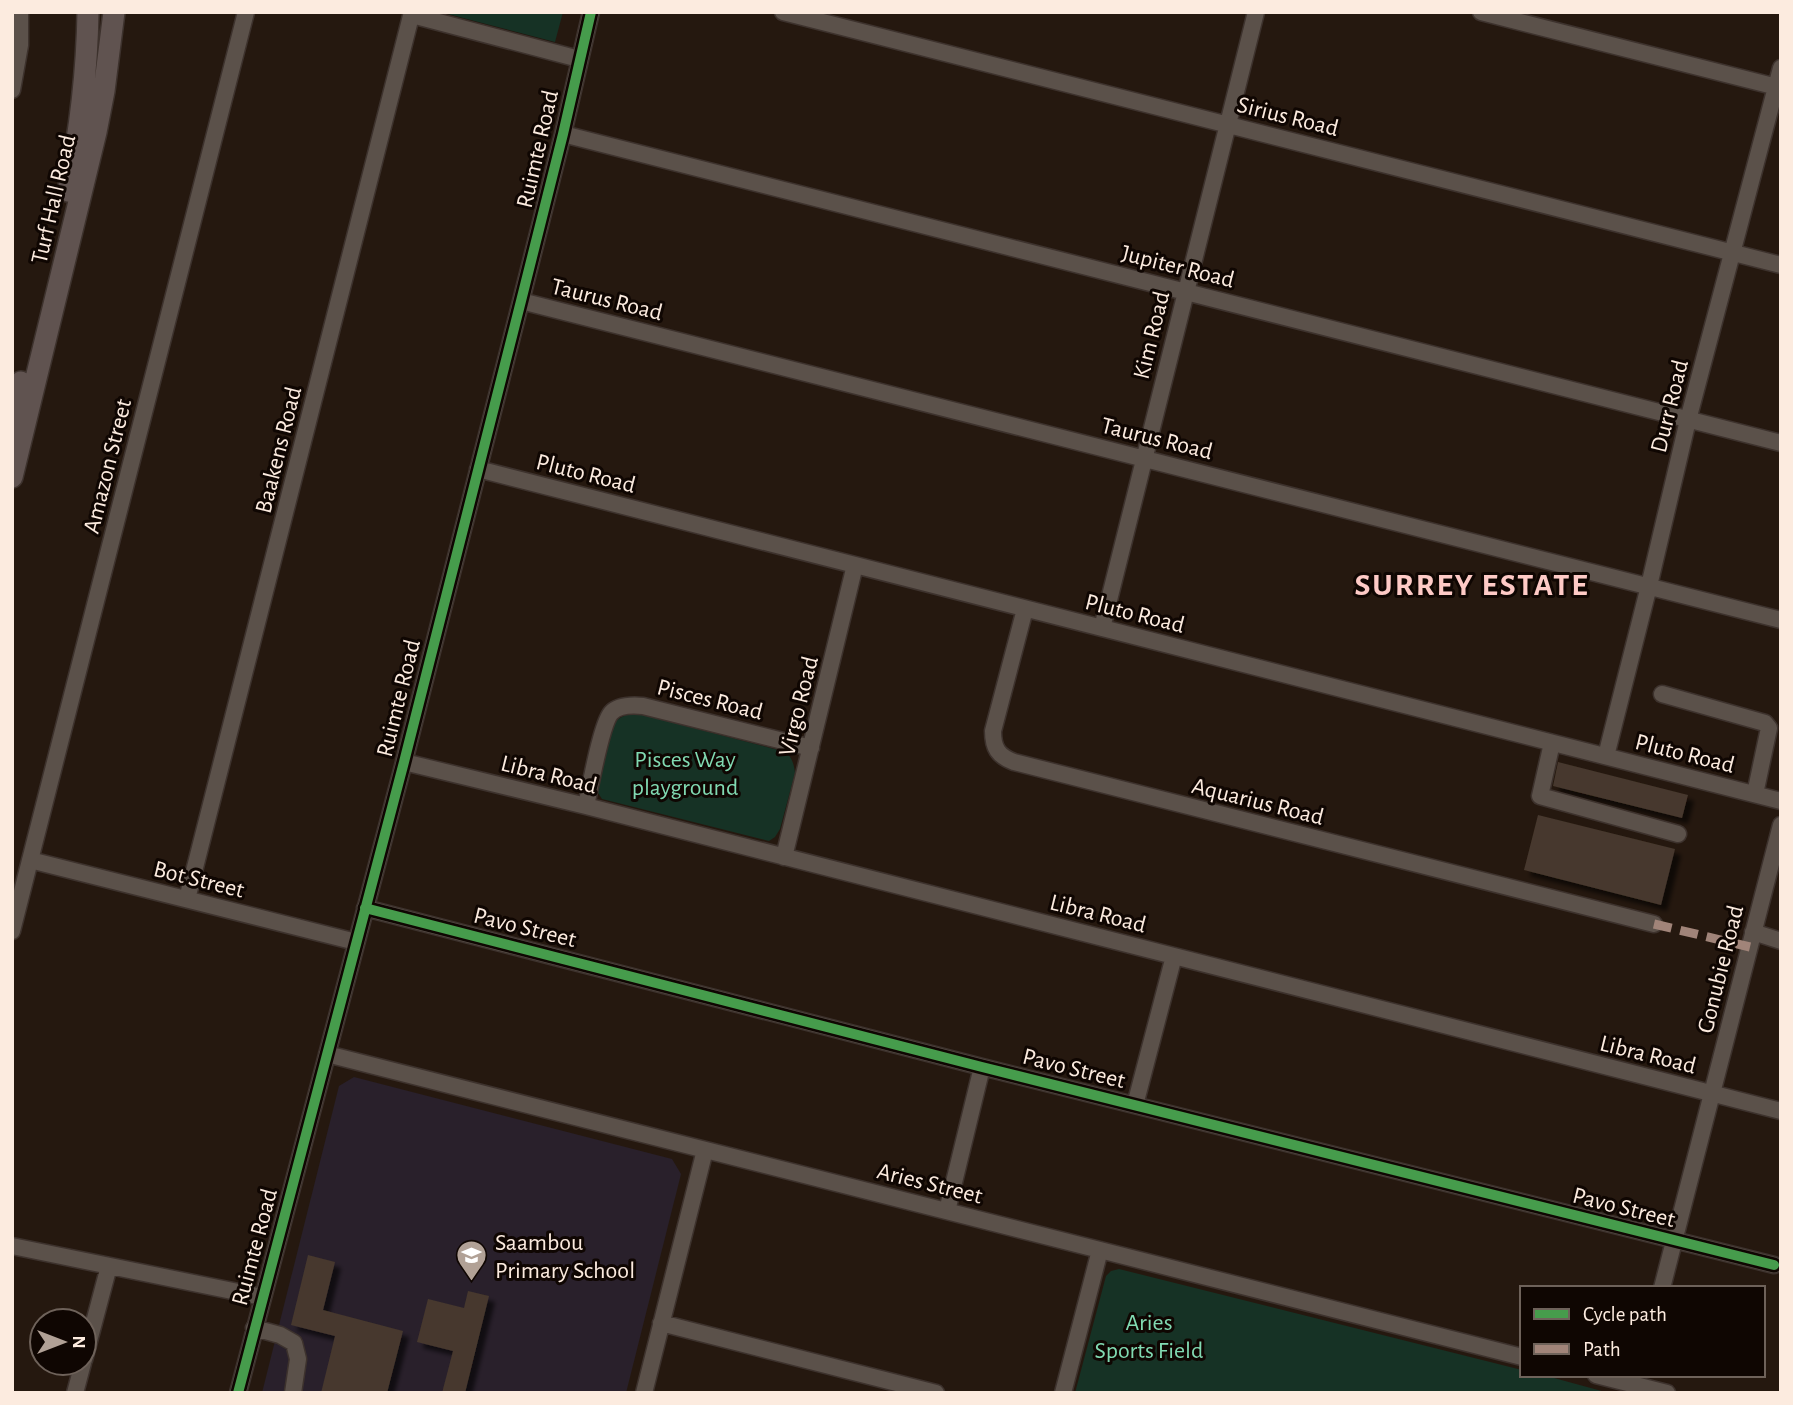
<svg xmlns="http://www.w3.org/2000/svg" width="1793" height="1405" font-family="'Alegreya Sans',sans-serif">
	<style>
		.education { fill: #29202b }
		.green { fill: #163225 }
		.building { fill: #46382d; filter: url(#shadow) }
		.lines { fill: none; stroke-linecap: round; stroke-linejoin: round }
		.minor-casing { stroke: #3d322d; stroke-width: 19 }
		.major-casing { stroke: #3d322d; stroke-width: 24 }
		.minor { stroke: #5b514a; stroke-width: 16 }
		.major { stroke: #605350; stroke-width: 21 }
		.quiet { stroke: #a18479; stroke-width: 9; stroke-dasharray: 18 9; stroke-linecap: butt }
		.cycleway-casing { stroke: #0f0602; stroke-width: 15 }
		.cycleway { stroke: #469c4c; stroke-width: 10 }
		.labels { text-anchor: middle; stroke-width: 6; stroke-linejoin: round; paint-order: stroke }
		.street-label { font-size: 24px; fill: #fcebdf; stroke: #0f0602 }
		.park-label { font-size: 24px; fill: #81dab2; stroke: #0f0602 }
		.poi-label { font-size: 24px; fill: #fcebdf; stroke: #0f0602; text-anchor: start }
		.district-label { font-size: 32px; font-weight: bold; letter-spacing: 2px; fill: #fecac6; stroke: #0f0602 }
	</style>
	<defs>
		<filter id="shadow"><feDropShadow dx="6" dy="6" stdDeviation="2" flood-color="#0009"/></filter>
	</defs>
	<rect width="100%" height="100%" fill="#25180f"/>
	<!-- education -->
	<path class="education" d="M354,1077L672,1159L681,1174L626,1393H262L339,1086Z"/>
	<!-- green -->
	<path class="green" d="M440,12H563L555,42Z
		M639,714L786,752C792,758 794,764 795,773L780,829L775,837L769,841L602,799L598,793L597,784L613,725C620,715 628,714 639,714Z
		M1119,1269L1522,1370V1375H1543L1609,1393H1075L1106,1276L1111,1271Z"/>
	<!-- building -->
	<path class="building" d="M1558,762L1688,795L1682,818L1553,786Z
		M1538,815L1675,849L1661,905L1524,870Z
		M308,1255L335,1262L323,1310L403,1331L387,1393H321L335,1336L291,1325Z
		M468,1291L489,1296L465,1393H442L453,1351L417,1342L428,1299L464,1308Z"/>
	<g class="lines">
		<defs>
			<path id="minor" d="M783,12L1781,265
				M1481,12L1781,88
				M412,15L579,59
				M12,90L20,45V12
				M563,134L1781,443
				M521,301L1781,620
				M478,469L1781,801
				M1025,609L993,731C993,748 998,756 1014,762L1654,924
				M1102,628L1256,12
				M1662,694L1765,723L1769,728L1755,794
				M1552,743L1540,796L1678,834
				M1606,756L1649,586L1688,420L1781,68
				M404,762L586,806L1781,1111
				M586,806C590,788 601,725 611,713C618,705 632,705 643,706L811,748
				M784,857L855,565
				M30,860L356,942
				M187,899L412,12
				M365,908L982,1067L1774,1265
				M12,931L246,12
				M1753,932L1781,941
				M327,1054L1522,1357
				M1135,1105L1174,956
				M947,1211L982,1067
				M12,1246L262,1297
				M1662,1288L1781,825
				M661,1323L936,1393
				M254,1328L280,1335L294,1343L298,1359L293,1393
				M84,1360L109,1266
				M1596,1375L1667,1393
				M75,1393L83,1363
				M238,1393L404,762L521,301L563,134L591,12
				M644,1393L705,1150
				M1063,1393L1100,1250"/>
			<path id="major" d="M68,191C80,131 87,73 88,12
				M12,414L21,382
				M12,477L96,132L104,91L114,12"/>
		</defs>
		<!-- minor casing -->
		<use href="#minor" class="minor-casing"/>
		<!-- major casing -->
		<use href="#major" class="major-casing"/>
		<!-- minor -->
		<use href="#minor" class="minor"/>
		<!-- major -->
		<use href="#major" class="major"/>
		<!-- quiet -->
		<path class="quiet" d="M1654,924L1750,947"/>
		<defs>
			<path id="cycleway" d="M365,908L982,1067L1774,1265
				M238,1393L404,762L521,301L563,134L591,12"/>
		</defs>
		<!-- cycleway casing -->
		<use href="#cycleway" class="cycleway-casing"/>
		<!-- cycleway -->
		<use href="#cycleway" class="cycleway"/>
	</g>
	<!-- icons -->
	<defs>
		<symbol id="school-pin" viewBox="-11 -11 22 30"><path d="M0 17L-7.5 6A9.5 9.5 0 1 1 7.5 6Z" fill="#b1a196" stroke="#0f0602"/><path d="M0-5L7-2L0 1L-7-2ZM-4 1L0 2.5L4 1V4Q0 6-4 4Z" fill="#fff"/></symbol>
	</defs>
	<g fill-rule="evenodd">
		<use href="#school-pin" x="454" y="1238" width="35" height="47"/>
	</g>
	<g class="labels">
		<!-- street labels -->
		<g class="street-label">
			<text transform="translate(1288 116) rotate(14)" y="8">Sirius Road</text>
			<text transform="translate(537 149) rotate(-77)" y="8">Ruimte Road</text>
			<text transform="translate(53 199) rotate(-77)" y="8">Turf Hall Road</text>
			<text transform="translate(1178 266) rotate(14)" y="8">Jupiter Road</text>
			<text transform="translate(607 299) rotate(14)" y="8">Taurus Road</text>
			<text transform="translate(1151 335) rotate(-76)" y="8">Kim Road</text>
			<text transform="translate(1669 406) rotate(-76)" y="8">Durr Road</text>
			<text transform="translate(1157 438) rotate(14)" y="8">Taurus Road</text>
			<text transform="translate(278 450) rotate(-76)" y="8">Baakens Road</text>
			<text transform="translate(107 466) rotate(-76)" y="8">Amazon Street</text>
			<text transform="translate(586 473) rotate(14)" y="8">Pluto Road</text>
			<text transform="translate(1135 613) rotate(14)" y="8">Pluto Road</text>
			<text transform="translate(398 698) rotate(-76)" y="8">Ruimte Road</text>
			<text transform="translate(710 699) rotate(14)" y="8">Pisces Road</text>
			<text transform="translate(798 706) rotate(-76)" y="8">Virgo Road</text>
			<text transform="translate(1685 753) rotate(14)" y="8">Pluto Road</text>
			<text transform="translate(549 774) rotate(14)" y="8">Libra Road</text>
			<text transform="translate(1258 801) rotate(14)" y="8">Aquarius Road</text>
			<text transform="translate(199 879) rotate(14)" y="8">Bot Street</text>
			<text transform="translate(1098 913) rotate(14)" y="8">Libra Road</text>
			<text transform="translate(525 927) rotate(14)" y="8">Pavo Street</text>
			<text transform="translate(1720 969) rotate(-76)" y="8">Gonubie Road</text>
			<text transform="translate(1648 1054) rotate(14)" y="8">Libra Road</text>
			<text transform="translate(1074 1068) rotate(14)" y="8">Pavo Street</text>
			<text transform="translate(930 1183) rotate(14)" y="8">Aries Street</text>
			<text transform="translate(1624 1207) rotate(14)" y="8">Pavo Street</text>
			<text transform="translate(254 1247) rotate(-75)" y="8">Ruimte Road</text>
		</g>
		<!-- park labels -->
		<g class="park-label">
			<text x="685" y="767">Pisces Way<tspan x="685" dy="28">playground</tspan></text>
			<text x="1149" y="1330">Aries<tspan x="1149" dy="28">Sports Field</tspan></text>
		</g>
		<!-- poi labels -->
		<g class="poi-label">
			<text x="495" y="1250">Saambou<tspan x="495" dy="28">Primary School</tspan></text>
		</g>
		<!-- district labels -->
		<g class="district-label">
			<text x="1472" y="595">SURREY ESTATE</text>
		</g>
	</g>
	<!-- border -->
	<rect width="1793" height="1405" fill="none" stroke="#fcebdf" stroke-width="28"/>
	<!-- legend -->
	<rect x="1520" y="1286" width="245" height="91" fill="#0f0602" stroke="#6e625a" stroke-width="2"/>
	<rect x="1534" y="1309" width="35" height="10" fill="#469c4c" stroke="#6e625a" stroke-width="2"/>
	<text x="1583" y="1321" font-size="21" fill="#fcebdf">Cycle path</text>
	<rect x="1534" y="1344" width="35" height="10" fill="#a18479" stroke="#6e625a" stroke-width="2"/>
	<text x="1583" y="1356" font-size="21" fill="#fcebdf">Path</text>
	<!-- north arrow -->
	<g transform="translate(63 1342) rotate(90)"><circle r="33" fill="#0f0602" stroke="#6e625a" stroke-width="2"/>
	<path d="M0-5L12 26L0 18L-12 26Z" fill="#b1a196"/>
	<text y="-10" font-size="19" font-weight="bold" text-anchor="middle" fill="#fcebdf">N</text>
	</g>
</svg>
